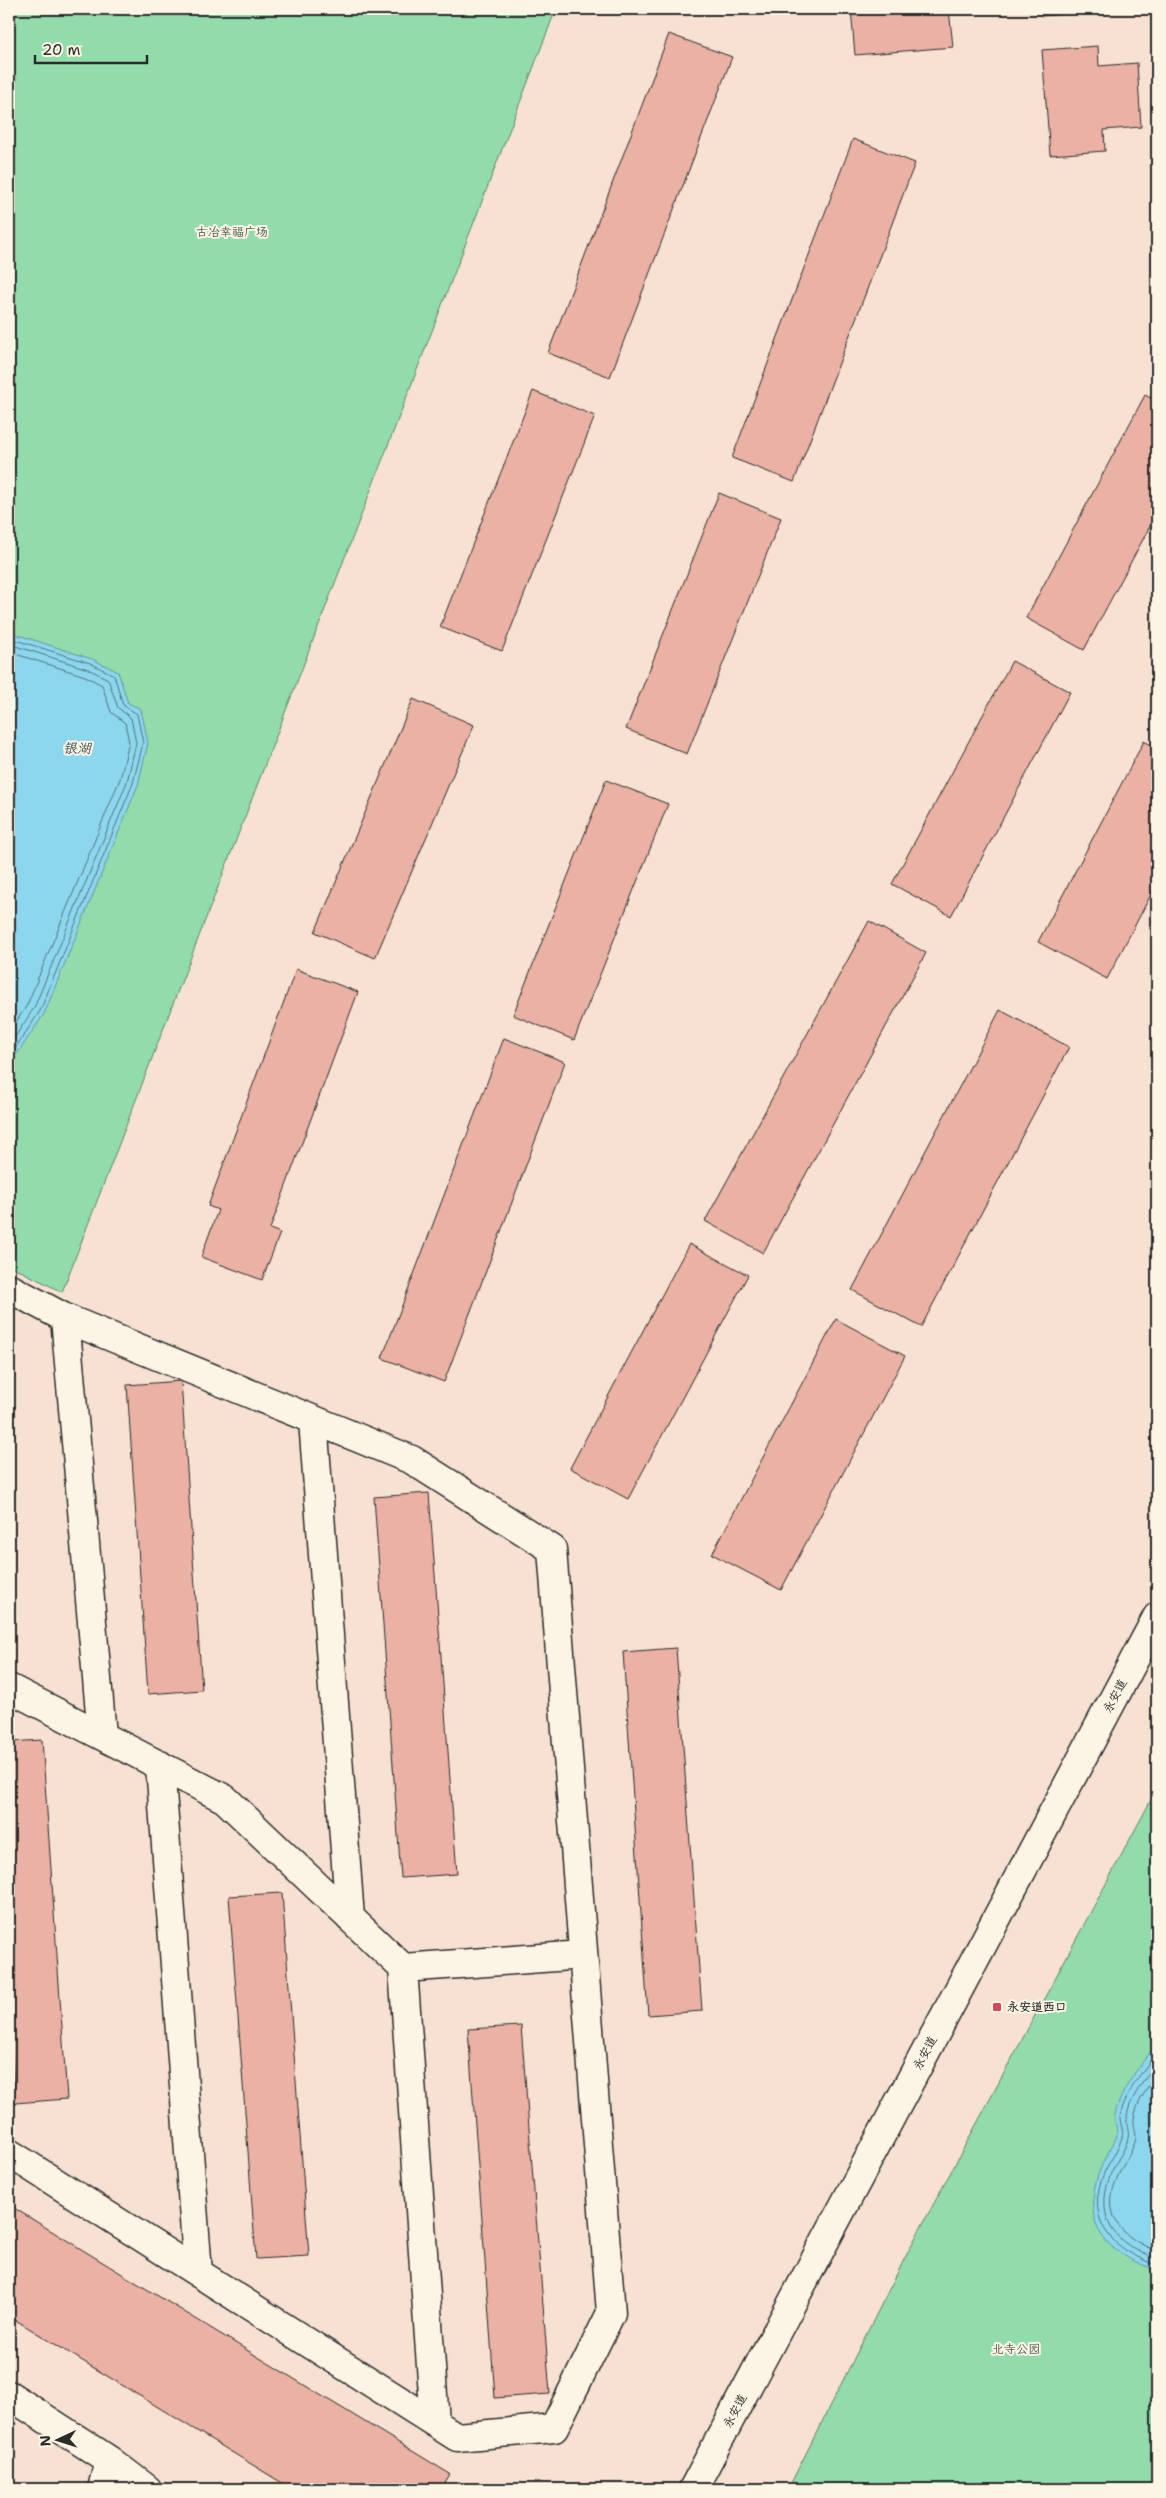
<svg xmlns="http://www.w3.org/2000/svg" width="1166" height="2498" font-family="'Shantell Sans','LXGW WenKai TC',sans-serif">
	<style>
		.green { fill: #92dbab; stroke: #5e836b }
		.water { fill: #8dd7ee; stroke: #6692a0 }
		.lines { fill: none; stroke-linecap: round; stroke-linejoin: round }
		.shore { stroke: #527079; stroke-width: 1 }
		.building { fill: #eab1a4; stroke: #2b2b2b }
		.minor-casing { stroke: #2b2b2b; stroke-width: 31 }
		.major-casing { stroke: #2b2b2b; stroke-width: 31 }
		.minor { stroke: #fcf5e5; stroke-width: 28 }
		.major { stroke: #fcf5e5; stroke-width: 28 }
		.poi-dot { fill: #d1495b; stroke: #fcf5e5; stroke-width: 2 }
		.labels { text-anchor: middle; stroke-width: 4; stroke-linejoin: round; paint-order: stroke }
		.park-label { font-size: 12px; fill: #45574b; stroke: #fcf5e5 }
		.street-label { font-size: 12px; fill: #2b2b2b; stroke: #fcf5e5 }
		.poi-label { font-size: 12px; font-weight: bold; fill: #2b2b2b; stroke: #fcf5e5; text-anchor: start }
		.water-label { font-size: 14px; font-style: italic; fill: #44565c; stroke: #fcf5e5 }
	</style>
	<rect width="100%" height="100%" fill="#f7e1d2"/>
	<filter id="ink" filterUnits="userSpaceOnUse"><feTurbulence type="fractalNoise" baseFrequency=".02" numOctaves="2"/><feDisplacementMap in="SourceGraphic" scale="10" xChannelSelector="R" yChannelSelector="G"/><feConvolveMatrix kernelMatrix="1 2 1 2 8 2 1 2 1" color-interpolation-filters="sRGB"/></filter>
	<g filter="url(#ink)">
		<!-- green -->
		<path class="green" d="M9,9H556L62,1292L9,1265Z
			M1157,1789V2489H788L912,2244Z"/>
		<!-- water -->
		<path class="water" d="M9,632L92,659L118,672L128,703L141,709L148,743L138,785L44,1014L17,1054L9,1060Z
			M1157,2043V2270C1107,2254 1080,2227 1099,2172C1103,2160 1111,2149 1116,2138C1119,2131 1114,2123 1115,2115C1121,2088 1141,2065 1157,2043Z"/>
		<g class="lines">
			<!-- shore -->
			<path class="shore" d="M9,638L90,663L114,675L123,705L137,714L143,743L133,783L40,1011L14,1050L9,1054
				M9,644L88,669L108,679L118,708L131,718L136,743L127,782L34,1008L9,1046
				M9,652L85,676L102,685L111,712L125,723L129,742L120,779L27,1005L9,1033
				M1157,2052C1145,2068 1122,2097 1120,2118C1120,2124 1124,2131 1122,2137C1119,2149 1110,2160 1105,2171C1083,2221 1112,2250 1157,2265
				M1157,2062C1147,2077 1127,2101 1127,2119C1126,2126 1130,2132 1128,2138C1125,2152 1114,2163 1110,2176C1094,2221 1116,2245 1157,2259
				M1157,2075C1148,2087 1136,2103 1134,2119C1133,2127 1138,2134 1135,2142C1131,2154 1123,2164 1118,2176C1100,2215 1121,2238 1157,2251"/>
		</g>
		<!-- building -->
		<path class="building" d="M851,9H949L953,47L855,55Z
			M1040,9H1095L1096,12L1041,16Z
			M669,34L732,57L610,377L548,353Z
			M1098,46L1099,66L1137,63L1141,127L1104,130L1105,151L1050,155L1042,50Z
			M853,139L915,163L794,482L732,458Z
			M533,391L595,416L502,651L440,627Z
			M1145,395L1157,401V513L1084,650L1026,618Z
			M719,493L781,518L687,754L626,729Z
			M1012,661L1070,692L951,916L892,884Z
			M413,699L474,725L375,958L315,932Z
			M1144,741L1157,748V883L1107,979L1038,942Z
			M606,780L668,804L574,1040L513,1015Z
			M869,921L926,953L763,1253L705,1221Z
			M296,969L358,992L270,1229L280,1233L262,1280L201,1257L218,1210L208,1206Z
			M1000,1010L1069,1047L921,1327L852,1290Z
			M504,1038L565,1062L444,1382L382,1358Z
			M689,1244L748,1275L628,1499L570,1468Z
			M836,1319L905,1356L781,1590L712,1554Z
			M181,1381L202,1690L148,1694L127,1385Z
			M429,1493L457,1874L401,1878L374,1497Z
			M676,1648L702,2011L648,2015L623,1652Z
			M42,1740L67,2099L15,2103L9,2011V1742Z
			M282,1893L309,2256L256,2259L229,1896Z
			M521,2026L550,2394L495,2398L468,2029Z
			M9,2205L450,2474L441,2489H292L9,2316Z"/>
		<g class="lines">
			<defs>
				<path id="minor" d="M9,1288L65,1318L412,1460L552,1549L611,2313L554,2428L457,2437L9,2153
					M65,1318L102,1735
					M313,1420L350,1918
					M9,1688L225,1799L403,1968L583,1955
					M160,1765L198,2273
					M403,1968L435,2423"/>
				<path id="major" d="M9,2395L109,2460L147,2489
					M102,2489L109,2460
					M693,2489L1157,1617"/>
			</defs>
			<!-- minor casing -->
			<use href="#minor" class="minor-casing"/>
			<!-- major casing -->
			<use href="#major" class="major-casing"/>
			<!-- minor -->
			<use href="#minor" class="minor"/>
			<!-- major -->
			<use href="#major" class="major"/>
		</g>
	</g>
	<!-- markers -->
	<rect class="poi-dot" x="992" y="2002" width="10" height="10" rx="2.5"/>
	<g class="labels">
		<!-- park labels -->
		<g class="park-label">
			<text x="232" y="236">古冶幸福广场</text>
			<text x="1016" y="2353">北寺公园</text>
		</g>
		<!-- street labels -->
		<g class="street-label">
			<text transform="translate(1115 1696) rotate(-62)" y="4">永安道</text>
			<text transform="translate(925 2053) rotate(-62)" y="4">永安道</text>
			<text transform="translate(735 2411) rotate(-62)" y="4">永安道</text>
		</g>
		<!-- poi labels -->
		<g class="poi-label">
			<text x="1007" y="2011">永安道西口</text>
		</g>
		<!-- water labels -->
		<g class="water-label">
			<text x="77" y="753">银湖</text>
		</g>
	</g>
	<!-- margin -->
	<rect width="1166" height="2498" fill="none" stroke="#fcf5e5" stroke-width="30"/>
	<rect x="15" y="15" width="1136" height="2468" fill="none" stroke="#2b2b2b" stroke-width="2" filter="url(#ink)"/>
	<!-- north arrow -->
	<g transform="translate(58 2440) rotate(266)" stroke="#fcf5e5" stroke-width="4" paint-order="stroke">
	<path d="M0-4L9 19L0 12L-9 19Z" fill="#2b2b2b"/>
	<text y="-8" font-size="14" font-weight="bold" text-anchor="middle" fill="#2b2b2b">N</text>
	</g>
	<!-- scale -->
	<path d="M35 55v8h112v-8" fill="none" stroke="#2b2b2b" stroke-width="2.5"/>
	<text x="42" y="55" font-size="15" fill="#2b2b2b" stroke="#fcf5e5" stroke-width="4" paint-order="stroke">20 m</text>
</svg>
